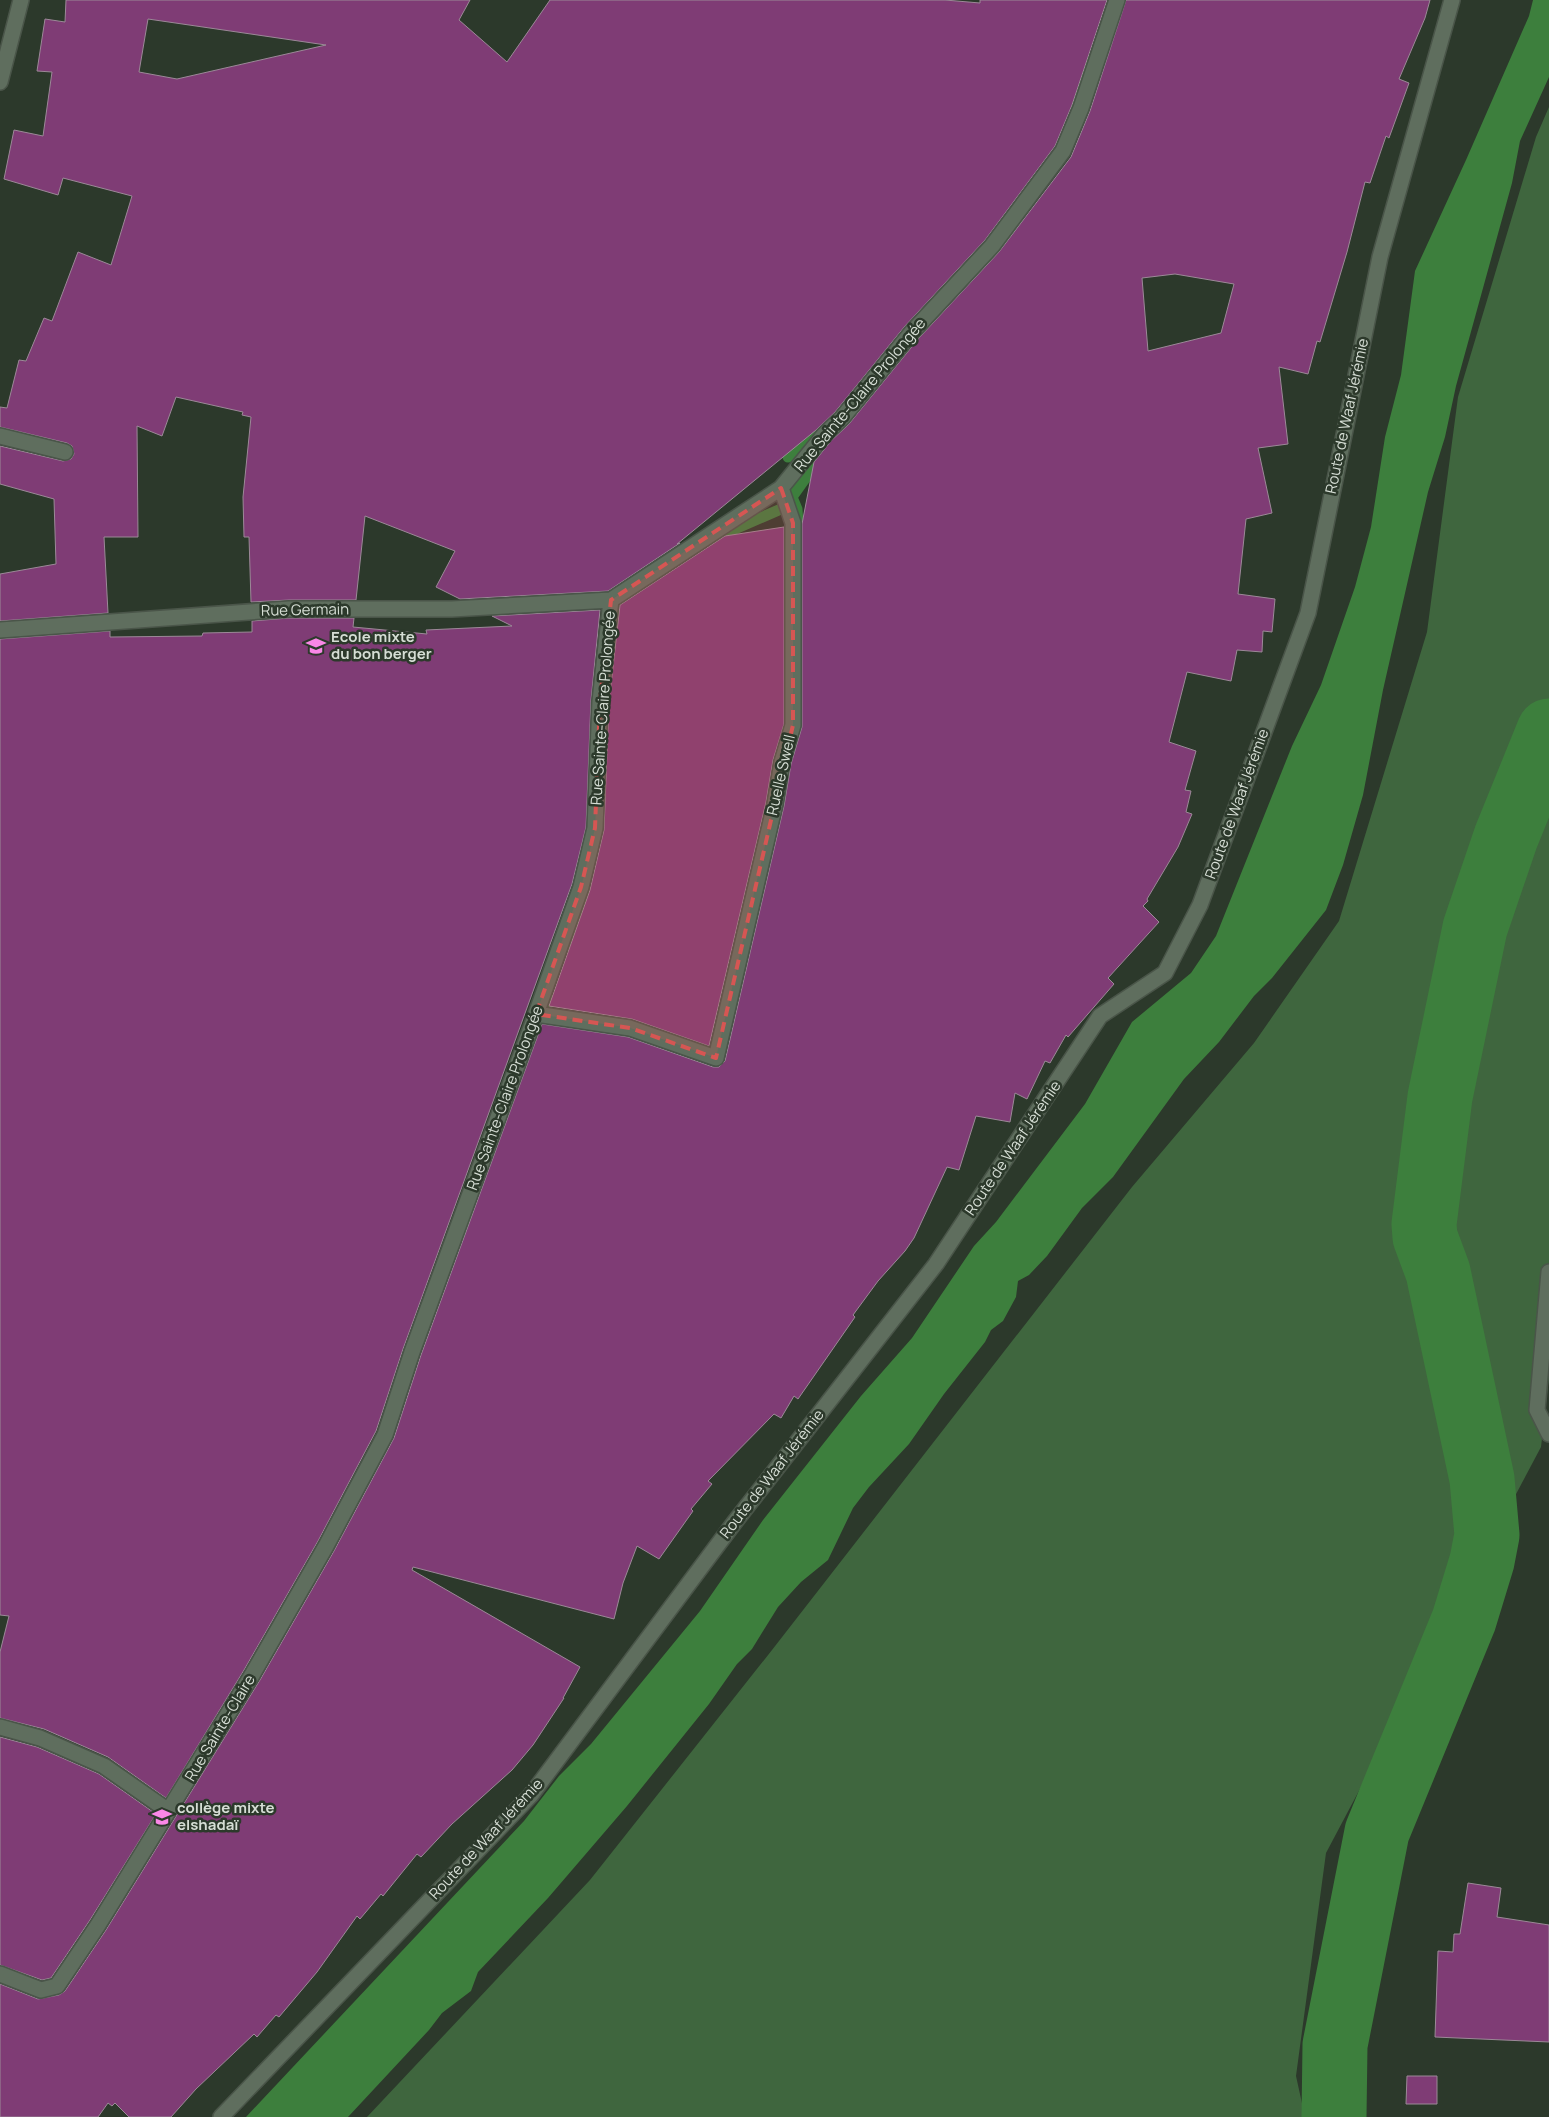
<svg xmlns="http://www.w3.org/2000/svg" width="1549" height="2117" font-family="Manrope,sans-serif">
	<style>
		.green { fill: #3f663e }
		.water { fill: #3d7f3d }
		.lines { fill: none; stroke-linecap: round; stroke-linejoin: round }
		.stream { stroke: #3d7f3d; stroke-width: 11 }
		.river { stroke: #3d7f3d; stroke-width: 65 }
		.building { fill: #7f3c75; stroke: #9c8998; fill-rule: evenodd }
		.street-casing { stroke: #4a5549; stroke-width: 18 }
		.secondary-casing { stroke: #4a5549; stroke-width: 18 }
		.street { stroke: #5f6e5e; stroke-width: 15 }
		.secondary { stroke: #5f6e5e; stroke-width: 15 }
		.marked { fill: #d65653; fill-opacity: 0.2; stroke: #d65653; stroke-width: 4; stroke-dasharray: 10 6; stroke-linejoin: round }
		.labels { text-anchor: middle; stroke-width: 5; stroke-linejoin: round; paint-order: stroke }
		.street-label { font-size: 15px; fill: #d6ded5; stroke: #2c392b }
		.poi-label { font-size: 15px; font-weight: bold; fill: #d6ded5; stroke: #2c392b; text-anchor: start }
	</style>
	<rect width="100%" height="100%" fill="#2c392b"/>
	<!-- green -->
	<path class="green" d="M1549,107V1377L1541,1447L1326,1853L1296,2076L1305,2117H367L590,1880L772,1650L1132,1187L1254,1043L1339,921L1427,632L1458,397L1536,137Z"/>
	<!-- water -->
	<path class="water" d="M1533,0H1549V77L1520,141L1512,183L1456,386L1445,437L1428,492L1383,690L1363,795L1343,865L1326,910L1272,978L1254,996L1219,1042L1184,1079L1113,1177L1082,1208L1047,1256L1029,1275L1018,1281L1016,1297L1003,1321L991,1330L985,1342L944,1394L909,1444L869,1487L853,1508L828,1560L801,1582L778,1607L752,1649L737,1664L709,1704L627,1806L548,1898L478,1972L471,1991L442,2013L429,2030L348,2117H246L524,1821L559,1776L591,1744L700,1611L763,1520L861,1396L912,1338L974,1246L996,1222L1085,1104L1132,1022L1191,973L1216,936L1292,746L1321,685L1355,587L1371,527L1385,437L1401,375L1415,271L1466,160L1529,16Z"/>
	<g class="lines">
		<!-- stream -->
		<path class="stream" d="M1070,103L1091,61
			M974,274L994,256L1022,225
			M902,354L926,330L943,308
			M788,457C795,450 803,436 811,432
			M798,525L797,509L792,497L809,473L817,456L847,420
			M712,542L728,532L781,509
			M781,800L789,777L798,733
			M602,805L615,626L619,610L646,585
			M571,947L586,892
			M541,1017L550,1000
			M463,1235L470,1215"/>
		<!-- river -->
		<path class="river" d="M1334,2117L1335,2045L1377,1832L1464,1620L1482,1561L1487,1535L1482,1479L1438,1272L1425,1237L1424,1224L1440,1097L1475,928L1506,837L1549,731"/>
	</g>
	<!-- building -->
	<path class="building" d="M66,0H470L459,20L507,62L550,0H945L980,3V0H1107L1072,105L1055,146L985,240L905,326L835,412L816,430L677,544L680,543L608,591L460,599L436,587L455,551L365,516L356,600H289L251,602L249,537H244L243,497L251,417L242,415L243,412L176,397L162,436L137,426L138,537H104L108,613L0,621V574L56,564L54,499L0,484V446L63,461L71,459L74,454L72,446L67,443L0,427V407L7,408L19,360L26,361L44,318L52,321L78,252L111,265L132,196L63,178L58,195L4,179L14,130L43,136L52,72L37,71L45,19L65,22ZM148,19L326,45L177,79L139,72Z
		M1126,0H1430L1425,18L1399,79L1409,83L1389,138L1386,136L1370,183L1365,182L1347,252L1320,342L1317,341L1308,374L1279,367L1288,444L1258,448L1272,513L1246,519L1238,594L1275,599L1272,632L1263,631L1262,652L1237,650L1231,681L1187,672L1169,742L1196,751L1185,790L1191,791L1186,812L1192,814L1178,847L1147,899L1148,901L1143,906L1159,922L1108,978L1114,984L1068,1037L1066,1035L1050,1063L1045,1061L1027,1099L1015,1093L1010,1122L976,1116L959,1170L947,1167L914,1238L905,1251L878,1281L853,1315L855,1317L798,1399L794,1396L781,1418L774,1414L708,1481L712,1484L691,1509L693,1511L659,1559L637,1546L623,1583L614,1619L413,1567L412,1570L580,1667L563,1698H564L533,1745L512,1770L452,1824L421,1857L417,1854L383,1896L381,1894L360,1919L357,1916L317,1972L279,2017L276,2015L257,2037L254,2034L196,2089L171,2117H129L115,2103L112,2106L108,2103L98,2117H0V1984L38,1999L59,1995L65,1991L106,1930L260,1680L334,1551L394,1438L421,1355L542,1024L628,1037L713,1067H719L725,1061L784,806L791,764L802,727V524L814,462L831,441L849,424L919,338L999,252L1071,157L1090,111ZM1175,274L1234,284L1221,333L1148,351L1142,278Z
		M784,527V724L773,760L766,802L709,1046L632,1019L549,1006L590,890L604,830L609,702L620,605L725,536Z
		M600,610L591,700L586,827L572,884L403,1349L376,1431L318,1541L244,1670L166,1798L108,1757L44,1729L0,1718V1652L9,1616L0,1615V639L110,631V637L202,636L203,633L252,632V621L289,618H354L353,627L427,634L426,630L512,626L492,616Z
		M0,1737L37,1747L99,1774L156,1814L90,1920L51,1978L42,1980L0,1965Z
		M1468,1883L1501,1888L1497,1917L1549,1925V2042L1435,2037L1438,1951L1453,1952L1454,1934H1460Z
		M1407,2076H1437V2104H1406Z"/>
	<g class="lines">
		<defs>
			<path id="street" d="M0,436L65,452
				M0,630L289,609H452L611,600
				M536,1014L630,1028L716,1058L775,804L782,762L793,725V523L781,488
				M1549,1272L1537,1410L1549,1434
				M0,1727L40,1738L104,1766L167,1810
				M0,1974L41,1990L57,1986L98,1925L252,1675L326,1546L385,1435L412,1352L536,1014L581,887L595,828L600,701L611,600L781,488L824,435L842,418L912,332L992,246L1063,151L1081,108L1117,0
				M221,2117L531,1795L734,1523L936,1264L1100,1016L1165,973L1200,905L1308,613L1380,257L1452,0"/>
			<path id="secondary" d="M0,82L21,0"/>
		</defs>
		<!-- street casing -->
		<use href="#street" class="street-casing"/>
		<!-- secondary casing -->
		<use href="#secondary" class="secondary-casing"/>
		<!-- street -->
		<use href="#street" class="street"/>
		<!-- secondary -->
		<use href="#secondary" class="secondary"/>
	</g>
	<!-- marked area -->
	<path class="marked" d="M781,488L793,523V725L716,1058L630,1028L536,1014L581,887L595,828L600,701L611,600Z"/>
	<!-- icons -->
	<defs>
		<symbol id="school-bare" viewBox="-9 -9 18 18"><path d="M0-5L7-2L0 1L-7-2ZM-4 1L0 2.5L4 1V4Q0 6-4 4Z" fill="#fa87e7" stroke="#2c392b" stroke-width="2.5" paint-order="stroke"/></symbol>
	</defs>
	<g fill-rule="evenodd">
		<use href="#school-bare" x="302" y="632" width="28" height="28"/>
		<use href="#school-bare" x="148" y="1803" width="28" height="28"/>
	</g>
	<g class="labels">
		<!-- street labels -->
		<g class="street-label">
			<text transform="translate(860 395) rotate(-50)" y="5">Rue Sainte-Claire Prolongée</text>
			<text transform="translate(1347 416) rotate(-78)" y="5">Route de Waaf Jérémie</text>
			<text transform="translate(305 610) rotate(-1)" y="5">Rue Germain</text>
			<text transform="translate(603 708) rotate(-86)" y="5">Rue Sainte-Claire Prolongée</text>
			<text transform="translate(781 775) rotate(-77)" y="5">Ruelle Swell</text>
			<text transform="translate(1237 804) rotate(-70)" y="5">Route de Waaf Jérémie</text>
			<text transform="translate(505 1098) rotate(-70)" y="5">Rue Sainte-Claire Prolongée</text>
			<text transform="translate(1013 1148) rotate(-56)" y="5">Route de Waaf Jérémie</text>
			<text transform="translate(772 1474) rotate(-52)" y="5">Route de Waaf Jérémie</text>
			<text transform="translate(220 1728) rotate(-59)" y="5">Rue Sainte-Claire</text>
			<text transform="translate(486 1839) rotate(-47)" y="5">Route de Waaf Jérémie</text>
		</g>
		<!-- poi labels -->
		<g class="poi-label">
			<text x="331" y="642">Ecole mixte<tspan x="331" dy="17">du bon berger</tspan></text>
			<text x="177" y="1813">collège mixte<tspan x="177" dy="17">elshadaï</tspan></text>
		</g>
	</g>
</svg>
